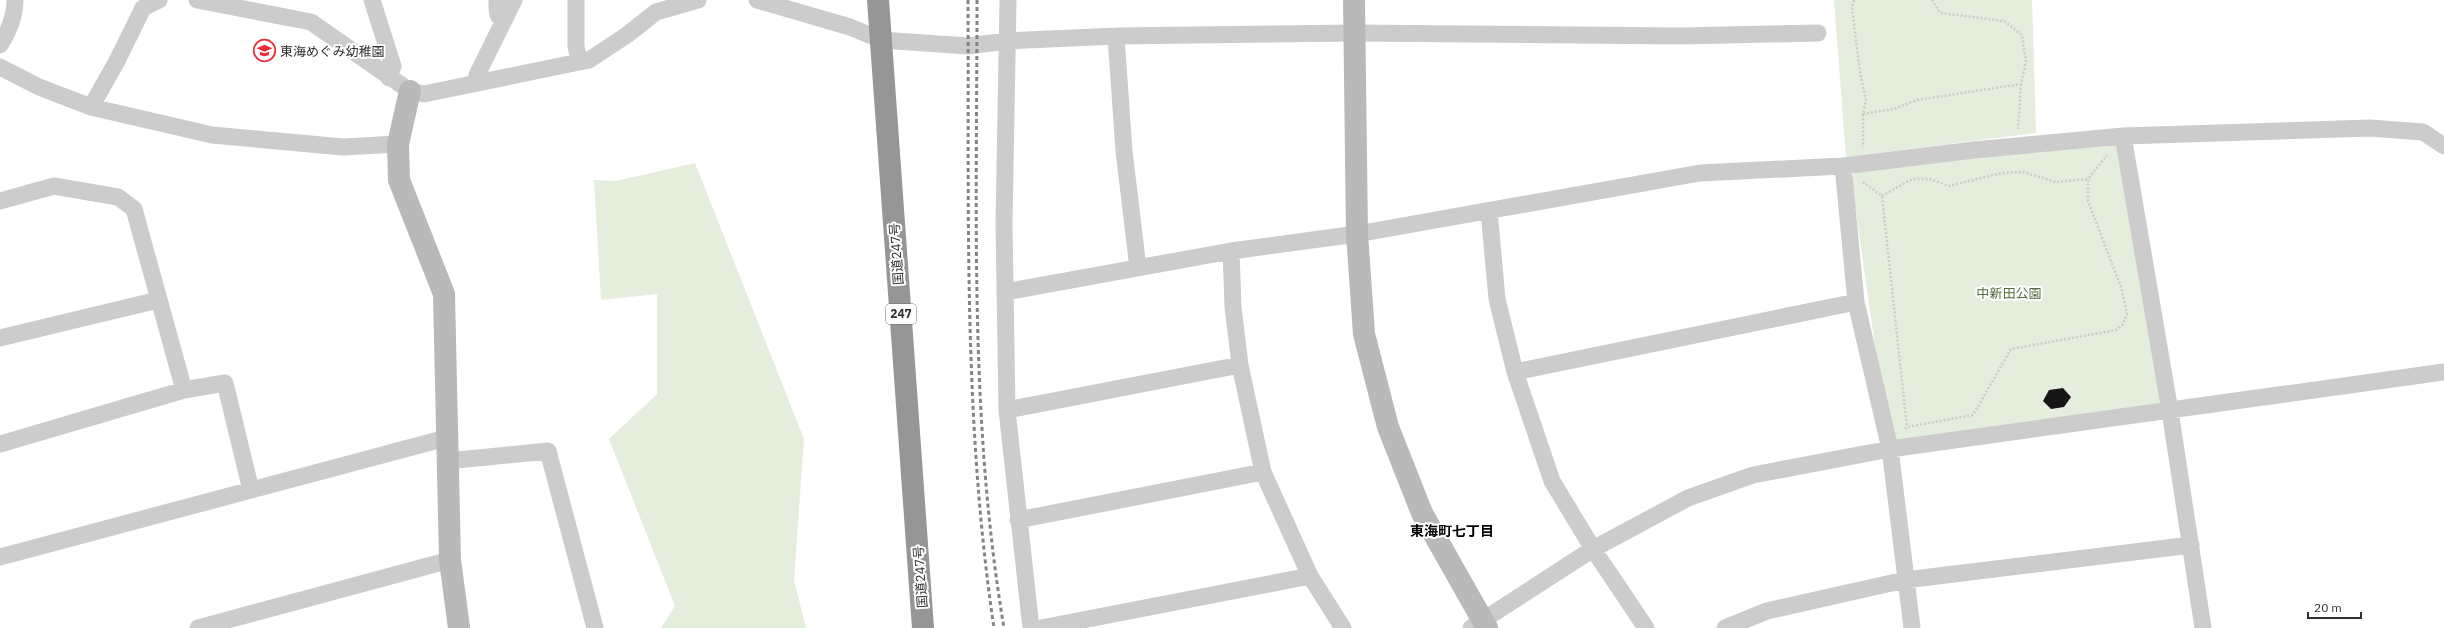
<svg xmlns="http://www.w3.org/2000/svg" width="2444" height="628" font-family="'IBM Plex Sans','Noto Sans JP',sans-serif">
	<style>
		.green { fill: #e5eddc }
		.building { fill: #161616 }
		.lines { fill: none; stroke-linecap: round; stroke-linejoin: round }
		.path { stroke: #ccc; stroke-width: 2.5; stroke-dasharray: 2 2; stroke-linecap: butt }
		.street { stroke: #ccc; stroke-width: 17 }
		.secondary { stroke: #b9b9b9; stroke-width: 22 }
		.highway { stroke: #969696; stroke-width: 22 }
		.rail { stroke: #848484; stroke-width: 3; stroke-dasharray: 4 3; stroke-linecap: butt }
		.labels { text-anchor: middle; stroke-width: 4; stroke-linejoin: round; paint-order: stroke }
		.shield { fill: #fff; stroke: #6d6d6d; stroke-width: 1 }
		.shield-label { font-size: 12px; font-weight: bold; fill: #2f2f2f }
		.poi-label { font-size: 13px; fill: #2f2f2f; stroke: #fff; text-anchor: start }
		.street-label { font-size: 13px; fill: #2f2f2f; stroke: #fff }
		.park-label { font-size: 13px; fill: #526d3a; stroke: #fff }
		.neighbourhood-label { font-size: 14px; font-weight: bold; fill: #000; stroke: #fff }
	</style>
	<rect width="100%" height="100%" fill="#fff"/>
	<!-- green -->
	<path class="green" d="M1834,0H2032L2036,133L1846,157Z
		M2123,136L2170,411L1890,449L1851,178L1856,171Z
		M695,163L804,439L794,580L806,628H661L675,606L609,439L657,394V294L601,300L594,180L616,181Z"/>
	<!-- building -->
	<path class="building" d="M2063,388L2071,397L2064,407L2051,409L2043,401L2049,390Z"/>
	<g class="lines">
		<!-- path -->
		<path class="path" d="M1854,0L1852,8L1860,72L1866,100L1863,114V147
			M1932,0L1940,13L2004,21L2022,35L2026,62L2021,84L2018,129
			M1863,114L1894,109L1917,100L2021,84
			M1863,182L1882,196L1907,427
			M1882,196L1912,179H1930L1949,186L2002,173L2023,172L2056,182L2088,179
			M1905,429L1907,427L1973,415L2011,349L2116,330L2123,324L2127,314L2121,287L2088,201V179L2107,155"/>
		<!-- street -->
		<path class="street" d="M197,0L311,22L410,91L424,94L589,60L627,35L656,12L698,0
			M372,0L393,66L389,78
			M497,0C497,9 496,16 503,21
			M576,0V47L580,62
			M757,0L850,27L881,40L968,46L1007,41L1116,36L1355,33L1681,36L1818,33
			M1008,0L1004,225L1007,410L1031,628
			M1116,36L1124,151L1138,268
			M0,45C9,31 15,17 15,0
			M0,67L39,87L91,107L212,135L343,147L398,144
			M476,83L477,75L514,0
			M91,107L117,61L143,8L159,0
			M2123,136L2170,411L2203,628
			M1843,166L1856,302
			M0,201L54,186L118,197L134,209L184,390
			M1489,211L1497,299L1515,372L1552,481L1593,549L1646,628
			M1231,251L1233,307L1240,365L1263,472L1310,576L1343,628
			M1005,292L1231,251L1357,234L1700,173L1843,166L1974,150L2123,136L2370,128L2423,132L2444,146
			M0,338L158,300
			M1515,372L1856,302L1890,449L1912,628
			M1007,410L1240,365
			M0,444L184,390L225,383L251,490
			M447,461L548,451L595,628
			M1018,520L1263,472
			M0,557L446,438
			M198,628L450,560
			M1041,628L1310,576
			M1471,628L1593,549L1688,498L1753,475L1890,449L2444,372
			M1725,628L1767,611L1905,580L2191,545"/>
		<!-- secondary -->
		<path class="secondary" d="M1354,0L1357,234L1364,334L1388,427L1422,513L1487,628
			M410,91L398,144L399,180L444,294L450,560L459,628"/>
		<!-- highway -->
		<path class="highway" d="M878,0L923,628"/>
		<!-- rail -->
		<path class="rail" d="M968,0C969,210 963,420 994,628
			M977,0C977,209 969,421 1004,628"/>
	</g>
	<!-- icons -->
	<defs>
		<symbol id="school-ring" viewBox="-11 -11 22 22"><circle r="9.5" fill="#fff" stroke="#ec2b39" stroke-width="1.5"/><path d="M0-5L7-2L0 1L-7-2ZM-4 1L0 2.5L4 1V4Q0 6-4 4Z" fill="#ec2b39"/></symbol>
	</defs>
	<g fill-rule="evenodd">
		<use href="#school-ring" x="252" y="38" width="25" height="25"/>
	</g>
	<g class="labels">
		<!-- shield labels -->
		<rect class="shield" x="886" y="304" width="30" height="20" rx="3"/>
		<g class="shield-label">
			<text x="901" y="318">247</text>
		</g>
		<!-- poi labels -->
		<g class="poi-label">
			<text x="280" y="56">東海めぐみ幼稚園</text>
		</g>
		<!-- street labels -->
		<g class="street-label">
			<text transform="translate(896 254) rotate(-94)" y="5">国道247号</text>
			<text transform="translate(920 577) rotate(-94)" y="5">国道247号</text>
		</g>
		<!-- park labels -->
		<g class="park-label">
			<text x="2009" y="298">中新田公園</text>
		</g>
		<!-- neighbourhood labels -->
		<g class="neighbourhood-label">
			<text x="1452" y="536">東海町七丁目</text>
		</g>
	</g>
	<!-- scale -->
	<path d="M2308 612v6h53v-6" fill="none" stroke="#2f2f2f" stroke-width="2"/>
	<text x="2314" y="612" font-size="12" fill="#2f2f2f" stroke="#ffffff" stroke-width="3" paint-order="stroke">20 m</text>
</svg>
